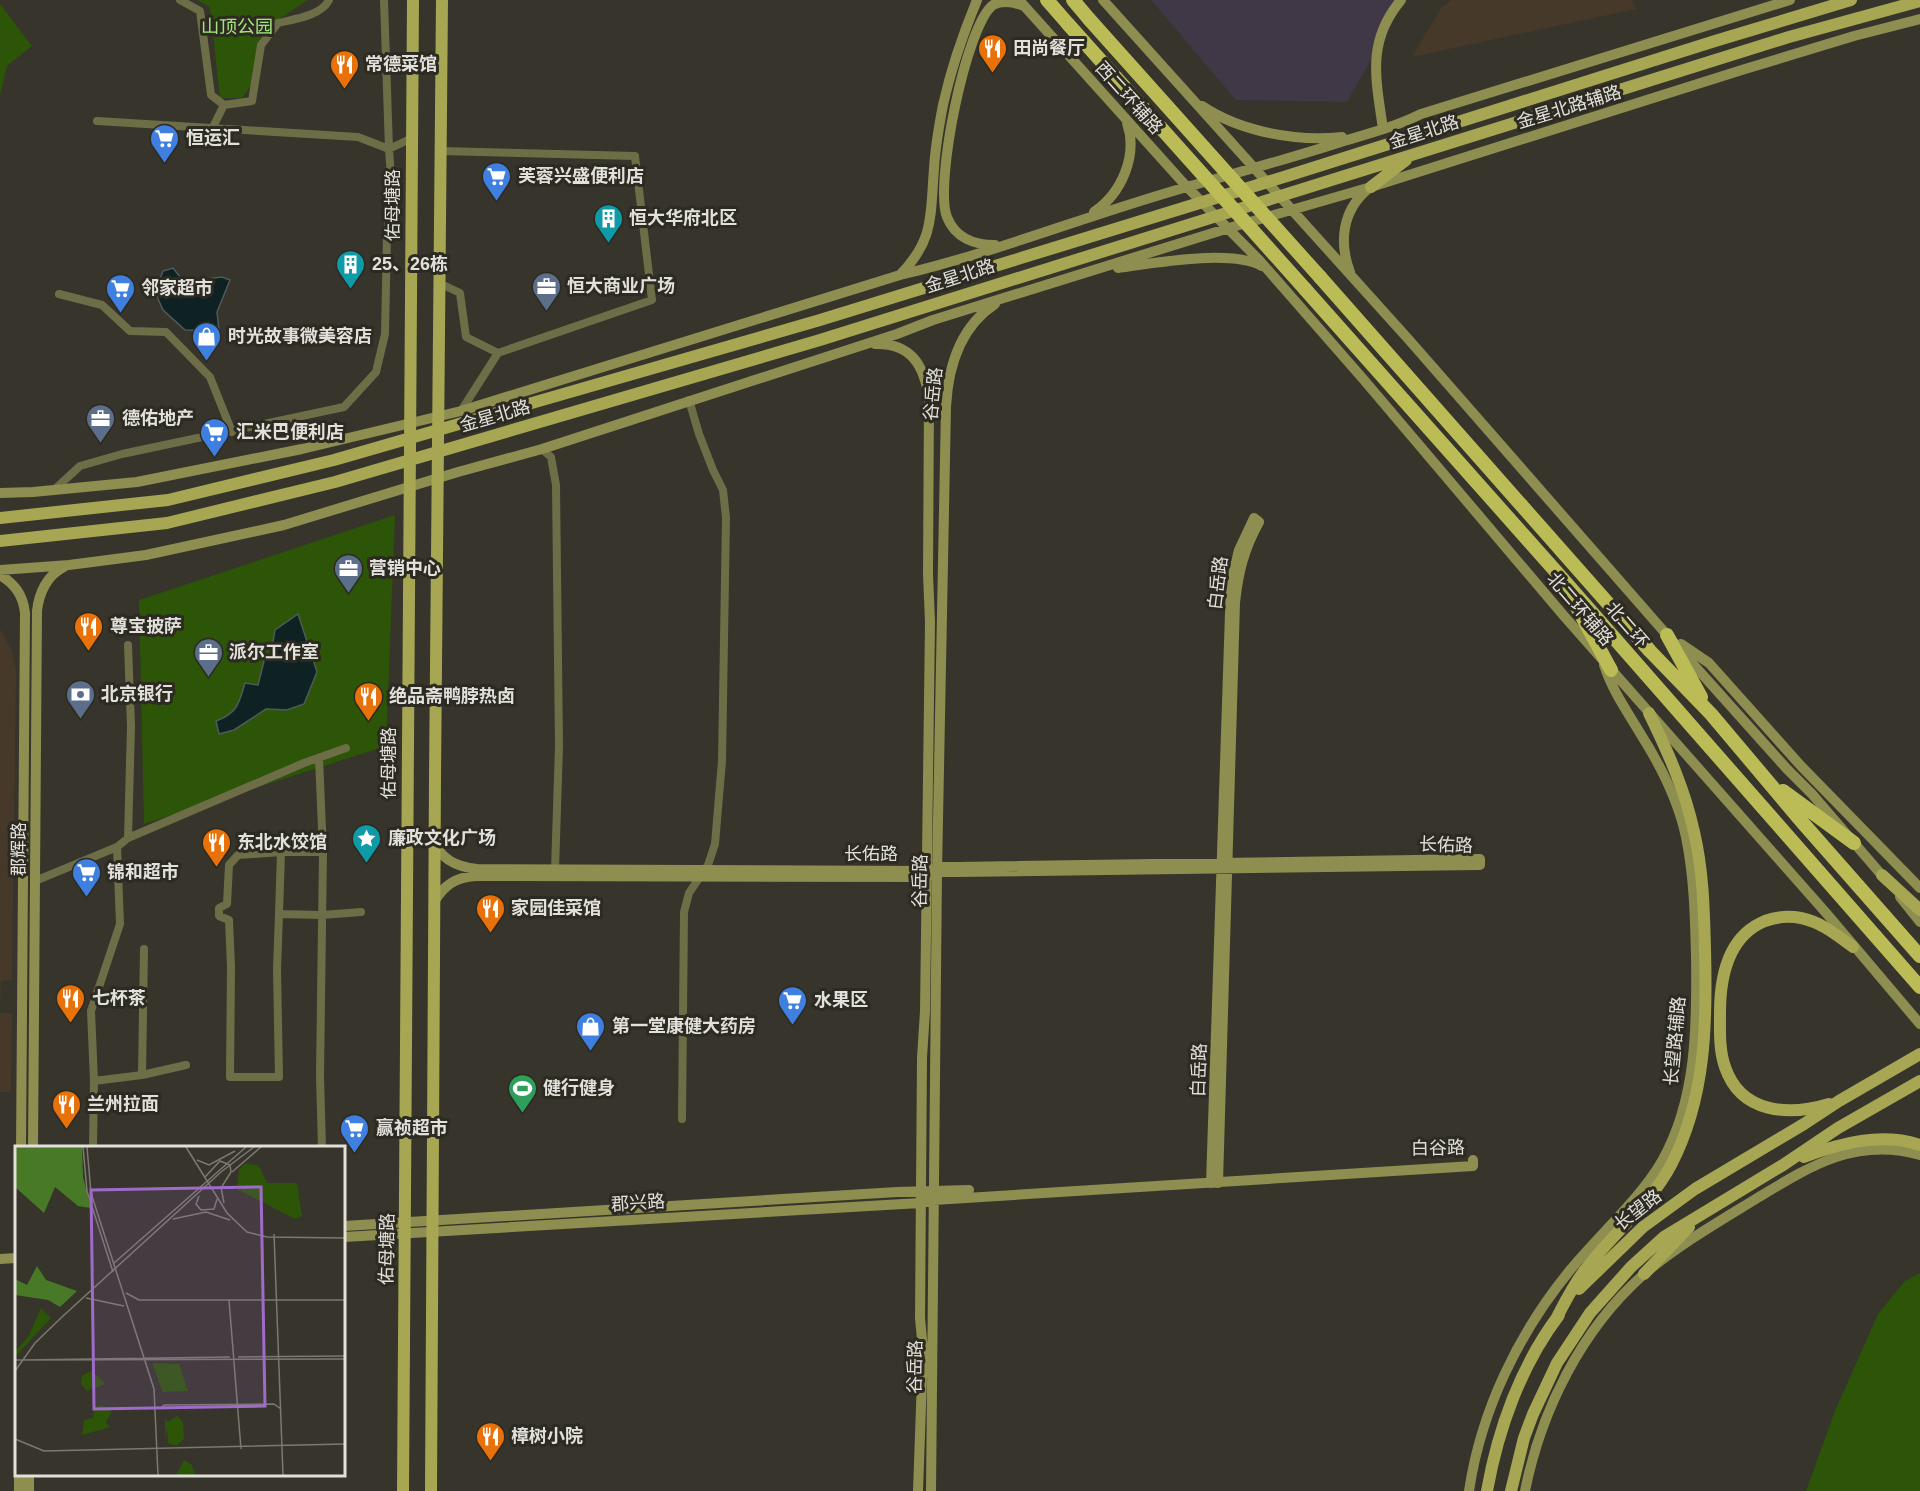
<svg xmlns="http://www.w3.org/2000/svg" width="1920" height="1491" font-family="Arial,'Noto Sans SC',sans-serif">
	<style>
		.industrial { fill: #403747 }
		.education { fill: #46392a }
		.green { fill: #2c5508 }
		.water { fill: #0f2223; stroke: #4e5b5a; stroke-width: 1.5 }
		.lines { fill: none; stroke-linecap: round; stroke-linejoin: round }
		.street { stroke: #6d6e47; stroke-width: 8 }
		.secondary { stroke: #8d8e4f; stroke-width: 10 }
		.primary { stroke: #a6a653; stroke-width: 12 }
		.highway { stroke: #bcbc57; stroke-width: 14 }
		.highway-bridge { stroke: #bcbc57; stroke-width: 14 }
		.labels { text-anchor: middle; stroke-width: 6; stroke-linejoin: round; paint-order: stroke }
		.park-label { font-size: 18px; fill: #a3e67b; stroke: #2c2a21 }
		.poi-label { font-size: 18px; font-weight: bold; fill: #e2e0db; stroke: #2c2a21; text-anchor: start }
		.street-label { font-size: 18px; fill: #e2e0db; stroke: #2c2a21 }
		.inset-road { fill: none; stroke: #7b7971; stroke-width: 1.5 }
		.view { fill: #9f6bc9; fill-opacity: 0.15; stroke: #9f6bc9; stroke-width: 3 }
		.inset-edge { fill: none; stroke: #e2e0db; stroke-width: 3 }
	</style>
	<rect width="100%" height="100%" fill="#36342b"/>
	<!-- industrial -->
	<path class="industrial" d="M1151,0H1405L1347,102L1236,100Z"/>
	<!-- education -->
	<path class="education" d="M1451,0H1632L1636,9L1412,57L1441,8Z
		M0,629L12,651L16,672L12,980L1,981L0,1011Z
		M0,1013H12L11,1092H0Z"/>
	<!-- green -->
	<path class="green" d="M197,0H308L262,30L252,84L242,98H220L210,7Z
		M0,4L32,46L7,66L0,95Z
		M395,515L386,746L144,824L139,600Z
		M1920,1273V1491H1806L1835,1411L1878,1314L1905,1281Z"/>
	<!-- water -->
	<path class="water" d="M173,268L184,282L222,277L230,280L217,312L219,331L185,330L163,310L155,292L163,271Z
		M298,614L317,672L304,704L287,710L266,709L234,730L219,734L216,721C238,713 239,703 245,683L258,685L265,657L271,654L275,630Z"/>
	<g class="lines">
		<!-- street -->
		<path class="street" d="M180,0L200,11L211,95L224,105L252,101L261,45L278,23C294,19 321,16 329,0
			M384,0L389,149L412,138
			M212,129L224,105
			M440,151L635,156L652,300L498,353L461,411
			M439,283L460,293L466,337L498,353
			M59,294L102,305L130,331L166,332L210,377L232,432
			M542,449L551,457L556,485L559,746L555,870
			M54,490L80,466L122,454L344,407L376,372L385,334L387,235L392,192L389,149L358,137L97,121
			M128,645L131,726L128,838
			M319,758L323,852L320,1076L322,1148
			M323,852H281L238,855L229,865L227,904L219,908V916L229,920L231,967L230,1077H279L277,969L279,914L322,915L361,912
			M35,881L117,847L128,838L304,763L346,748
			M279,914L281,852
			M144,949L142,1075L186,1065
			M94,1081L142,1075
			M682,1119L684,912L689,893L708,865L715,844L722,761L726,518L723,490L713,470L699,434L689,400
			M93,1148L94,1081L91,1011L120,924L117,847"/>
		<!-- secondary -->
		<path class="secondary" d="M1019,0L1187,187L1260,261L1364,380L1564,616L1827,914L1920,1024
			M1103,0L1410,341L1667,635L1787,769L1812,794L1886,880
			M1202,106C1241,132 1297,142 1342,137
			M1383,129C1376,79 1366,42 1401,0
			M1094,212C1122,193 1138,155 1127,123
			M995,245C975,245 955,238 947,217C934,185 966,25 993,5C1002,0 1014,2 1024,6
			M1118,268C1154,263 1231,249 1262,266
			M1350,272C1339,243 1342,211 1367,190
			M900,275C935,239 930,215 934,169C935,148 939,126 943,105C951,69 963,34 977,0
			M875,344C912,343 924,366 929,398L928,574L930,622L925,1011L922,1058L920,1318L923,1350L918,1491
			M0,493L33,492L137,482L302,449L390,428L461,411L900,275C997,252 1091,214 1187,187C1239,172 1292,158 1344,141C1371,133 1397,126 1421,114L1790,0
			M0,570L69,565L146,555L284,525L458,472L542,449L897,334L933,320L1229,228L1371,187L1745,69L1854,36L1920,19
			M0,575C15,584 23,595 25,613L21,1148
			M1681,644L1709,663L1801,766L1920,888
			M1900,897L1920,922
			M434,902C444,885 456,877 476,876L926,877L937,872H957L1480,865V859L958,867H937L926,871L477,869C458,867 441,860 435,842
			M33,1148L37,611C39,593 47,575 64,567
			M1211,1183L1231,583L1239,550L1254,518L1259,522C1244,549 1238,573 1235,603L1218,1183
			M344,1226L897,1192L969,1190
			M344,1237L920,1203L934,1200L1473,1166V1160
			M0,1259L16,1258
			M19,1491V1474
			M29,1491V1474
			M931,1491L937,872L946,407C948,368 960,327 995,304
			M1469,1491C1481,1410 1519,1332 1571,1269C1599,1235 1640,1199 1662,1161C1697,1099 1697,1025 1696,956C1695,916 1694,876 1686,837C1678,799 1661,766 1640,733C1627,711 1612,690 1604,665
			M1525,1491C1541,1411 1581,1330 1643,1275C1678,1245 1720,1221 1759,1197C1812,1165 1857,1137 1920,1155"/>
		<!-- primary -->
		<path class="primary" d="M1371,187L1406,160
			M0,518L168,500L334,460L820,320L1287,176L1715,41L1851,0
			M0,541L167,523L335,482L820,340L1789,37L1920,1
			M1882,875L1920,910
			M1829,1104C1789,1116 1741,1114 1725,1067C1719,1050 1720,1031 1720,1013C1720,977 1728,936 1765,921C1776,917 1790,916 1801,918C1821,922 1837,935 1853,947
			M1804,1157C1840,1143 1882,1132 1920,1145
			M1644,1274L1689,1227
			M1579,1289L1643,1227L1695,1189L1804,1124L1839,1101L1920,1054
			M1555,1321C1564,1304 1573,1285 1585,1270C1612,1234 1650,1205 1671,1165C1706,1098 1707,1023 1705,949C1704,909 1703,870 1694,832C1685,790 1668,752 1649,713
			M403,1491L413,0
			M431,1491L435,778L442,0
			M1487,1491C1498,1429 1521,1365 1559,1315
			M1511,1491L1524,1438L1533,1414L1557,1363L1590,1313L1631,1267L1664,1237L1783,1165L1838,1128L1920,1081"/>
		<!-- highway -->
		<path class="highway" d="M1047,0L1068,24
			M1073,0L1089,19
			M1320,277L1650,651L1711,714L1802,822L1920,956
			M1305,289L1559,575L1920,987
			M1573,600L1611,670
			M1667,635L1701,697
			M1783,791L1854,843"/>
		<!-- highway-bridge -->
		<path class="highway-bridge" d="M1089,19L1320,277
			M1068,24L1305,289"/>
	</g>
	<!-- icons -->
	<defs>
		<symbol id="restaurant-pin" viewBox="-11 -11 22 30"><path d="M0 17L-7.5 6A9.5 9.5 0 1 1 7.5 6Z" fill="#e8710a" stroke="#2c2a21"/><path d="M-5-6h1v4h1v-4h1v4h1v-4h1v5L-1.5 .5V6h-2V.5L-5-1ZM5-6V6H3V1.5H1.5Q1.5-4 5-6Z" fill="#fff"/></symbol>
		<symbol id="supermarket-pin" viewBox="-11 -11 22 30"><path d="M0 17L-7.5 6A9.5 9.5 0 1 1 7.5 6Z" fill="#3f7fe0" stroke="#2c2a21"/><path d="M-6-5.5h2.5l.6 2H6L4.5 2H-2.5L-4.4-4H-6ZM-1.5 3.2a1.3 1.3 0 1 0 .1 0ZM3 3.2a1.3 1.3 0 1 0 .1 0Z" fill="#fff"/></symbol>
		<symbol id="building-pin" viewBox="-11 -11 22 30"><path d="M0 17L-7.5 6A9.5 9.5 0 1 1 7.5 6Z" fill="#0f9aa8" stroke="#2c2a21"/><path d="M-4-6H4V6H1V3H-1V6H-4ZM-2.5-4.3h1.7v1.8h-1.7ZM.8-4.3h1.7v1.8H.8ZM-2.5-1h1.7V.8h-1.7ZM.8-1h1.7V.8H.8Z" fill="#fff"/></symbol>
		<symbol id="office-pin" viewBox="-11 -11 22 30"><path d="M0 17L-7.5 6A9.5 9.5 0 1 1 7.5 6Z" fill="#5c6f8a" stroke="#2c2a21"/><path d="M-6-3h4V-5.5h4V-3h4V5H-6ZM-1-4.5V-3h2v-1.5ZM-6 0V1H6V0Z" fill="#fff"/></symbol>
		<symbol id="shop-pin" viewBox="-11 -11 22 30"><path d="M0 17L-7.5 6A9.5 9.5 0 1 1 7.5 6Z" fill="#3f7fe0" stroke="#2c2a21"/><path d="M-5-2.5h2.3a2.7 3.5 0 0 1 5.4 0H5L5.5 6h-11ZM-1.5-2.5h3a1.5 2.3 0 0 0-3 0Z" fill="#fff"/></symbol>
		<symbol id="bank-pin" viewBox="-11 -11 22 30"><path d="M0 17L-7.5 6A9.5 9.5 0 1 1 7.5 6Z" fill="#5c6f8a" stroke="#2c2a21"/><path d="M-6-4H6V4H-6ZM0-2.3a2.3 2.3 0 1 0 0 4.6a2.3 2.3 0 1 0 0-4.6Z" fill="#fff"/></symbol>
		<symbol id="sight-pin" viewBox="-11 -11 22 30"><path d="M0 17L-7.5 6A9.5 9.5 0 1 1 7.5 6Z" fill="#0f9aa8" stroke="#2c2a21"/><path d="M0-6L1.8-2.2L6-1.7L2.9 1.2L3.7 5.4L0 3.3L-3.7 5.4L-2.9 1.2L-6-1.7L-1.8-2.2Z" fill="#fff"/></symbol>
		<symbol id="stadium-pin" viewBox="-11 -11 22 30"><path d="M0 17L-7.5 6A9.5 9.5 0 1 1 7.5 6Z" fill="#2e9e5b" stroke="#2c2a21"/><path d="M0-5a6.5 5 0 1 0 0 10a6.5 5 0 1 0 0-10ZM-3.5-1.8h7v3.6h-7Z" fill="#fff"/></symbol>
	</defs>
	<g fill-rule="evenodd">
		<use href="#restaurant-pin" x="976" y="32" width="33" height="45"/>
		<use href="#restaurant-pin" x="328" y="48" width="33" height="45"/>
		<use href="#supermarket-pin" x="148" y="122" width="33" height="45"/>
		<use href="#supermarket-pin" x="480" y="160" width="33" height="45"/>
		<use href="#building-pin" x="592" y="202" width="33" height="45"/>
		<use href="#building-pin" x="334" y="248" width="33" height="45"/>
		<use href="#office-pin" x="530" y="270" width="33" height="45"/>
		<use href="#supermarket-pin" x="104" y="272" width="33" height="45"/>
		<use href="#shop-pin" x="190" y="320" width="33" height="45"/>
		<use href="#office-pin" x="84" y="402" width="33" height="45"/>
		<use href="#supermarket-pin" x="198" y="416" width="33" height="45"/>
		<use href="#office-pin" x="332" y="552" width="33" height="45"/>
		<use href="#restaurant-pin" x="72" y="610" width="33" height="45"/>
		<use href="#office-pin" x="192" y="636" width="33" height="45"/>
		<use href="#bank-pin" x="64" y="678" width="33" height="45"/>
		<use href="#restaurant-pin" x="352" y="680" width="33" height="45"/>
		<use href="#sight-pin" x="350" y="822" width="33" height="45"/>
		<use href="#restaurant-pin" x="200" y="826" width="33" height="45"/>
		<use href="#supermarket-pin" x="70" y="856" width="33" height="45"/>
		<use href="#restaurant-pin" x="474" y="892" width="33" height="45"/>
		<use href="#restaurant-pin" x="54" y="982" width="33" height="45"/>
		<use href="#supermarket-pin" x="776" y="984" width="33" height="45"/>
		<use href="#shop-pin" x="574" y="1010" width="33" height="45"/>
		<use href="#stadium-pin" x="506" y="1072" width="33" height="45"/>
		<use href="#restaurant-pin" x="50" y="1088" width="33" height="45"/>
		<use href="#supermarket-pin" x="338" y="1112" width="33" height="45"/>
		<use href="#restaurant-pin" x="474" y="1420" width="33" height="45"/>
	</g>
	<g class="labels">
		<!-- park labels -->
		<g class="park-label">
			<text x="237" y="33">山顶公园</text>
		</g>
		<!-- poi labels -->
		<g class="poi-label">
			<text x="1013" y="54">田尚餐厅</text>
			<text x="365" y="70">常德菜馆</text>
			<text x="186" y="144">恒运汇</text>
			<text x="518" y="182">芙蓉兴盛便利店</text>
			<text x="629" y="224">恒大华府北区</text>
			<text x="372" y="270">25、26栋</text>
			<text x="567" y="292">恒大商业广场</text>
			<text x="141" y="294">邻家超市</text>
			<text x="228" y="342">时光故事微美容店</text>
			<text x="122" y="424">德佑地产</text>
			<text x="236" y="438">汇米巴便利店</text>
			<text x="369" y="574">营销中心</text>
			<text x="110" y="632">尊宝披萨</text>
			<text x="229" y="658">派尔工作室</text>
			<text x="101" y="700">北京银行</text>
			<text x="389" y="702">绝品斋鸭脖热卤</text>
			<text x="388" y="844">廉政文化广场</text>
			<text x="237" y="848">东北水饺馆</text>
			<text x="107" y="878">锦和超市</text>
			<text x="511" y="914">家园佳菜馆</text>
			<text x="92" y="1004">七杯茶</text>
			<text x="814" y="1006">水果区</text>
			<text x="612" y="1032">第一堂康健大药房</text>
			<text x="543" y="1094">健行健身</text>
			<text x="87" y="1110">兰州拉面</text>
			<text x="376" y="1134">赢祯超市</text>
			<text x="511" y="1442">樟树小院</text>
		</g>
		<!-- street labels -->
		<g class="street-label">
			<text transform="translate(1129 98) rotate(48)" y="6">西二环辅路</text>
			<text transform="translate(1569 107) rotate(-17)" y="6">金星北路辅路</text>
			<text transform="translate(1424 132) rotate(-18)" y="6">金星北路</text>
			<text transform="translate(393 205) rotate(-90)" y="6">佑母塘路</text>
			<text transform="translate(960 276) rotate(-18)" y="6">金星北路</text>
			<text transform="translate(933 394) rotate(-84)" y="6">谷岳路</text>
			<text transform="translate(495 416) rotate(-16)" y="6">金星北路</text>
			<text transform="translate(1218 583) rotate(-83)" y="6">白岳路</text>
			<text transform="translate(1580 609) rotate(49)" y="6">北二环辅路</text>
			<text transform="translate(1627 625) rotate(49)" y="6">北二环</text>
			<text transform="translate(389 763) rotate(-90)" y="6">佑母塘路</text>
			<text transform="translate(1446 845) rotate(2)" y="6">长佑路</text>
			<text transform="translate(19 849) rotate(-90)" y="6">郡辉路</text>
			<text x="871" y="860">长佑路</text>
			<text transform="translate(920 881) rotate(-89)" y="6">谷岳路</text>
			<text transform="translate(1675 1041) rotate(-85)" y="6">长望路辅路</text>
			<text transform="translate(1199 1070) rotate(-88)" y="6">白岳路</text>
			<text transform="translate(1438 1148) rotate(-1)" y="6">白谷路</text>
			<text transform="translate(638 1203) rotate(-4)" y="6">郡兴路</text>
			<text transform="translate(1638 1210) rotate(-38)" y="6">长望路</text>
			<text transform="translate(387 1249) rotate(-89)" y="6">佑母塘路</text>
			<text transform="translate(915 1367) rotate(-89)" y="6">谷岳路</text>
		</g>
	</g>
	<!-- overview -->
	<g transform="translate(15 1146)">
		<rect width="330" height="330" fill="#36342b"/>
		<path d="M231,17L244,20L252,37H282L287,70L280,73L222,43L224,23ZM26,162L36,172L0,211L1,204L13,191ZM137,217L164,218L173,245L148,246ZM77,224L90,238L72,245L66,238L67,230ZM85,259L97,265L91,276L95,281L67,289L69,274L78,272L79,264ZM162,270L168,276L169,293L161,300L153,297L152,282L150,294V272L152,276ZM169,314L176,318L181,329H161Z" fill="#2c5508"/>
		<path d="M0,1H67L68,31L76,62L63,60L40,41L29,67L0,41ZM22,120L31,134L62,145L45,161L33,154L0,149V133L12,139Z" fill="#487927"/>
		<path class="inset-road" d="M68,1L72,45L98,126M72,1L76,47L139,243L143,329M171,1L212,67L232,86L252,91L330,92M182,14L194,19L220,5M217,26L246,1M190,31L205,15L215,19L216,26L206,42L209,57M184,50L181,58L186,64L199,63L202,53M158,73L191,66L215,74M259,88L268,329M99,117L231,1M111,147L124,154H330M71,152L109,160M214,154L226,303M223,211L330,210M1,214L330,213M7,214L215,211M0,225L20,197L48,170L206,26L239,1M145,263L149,259L259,258L266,263M0,293L29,305L330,298"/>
		<path class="view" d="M246,41L250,260L79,263L76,44Z"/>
		<rect width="330" height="330" class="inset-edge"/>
	</g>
</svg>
